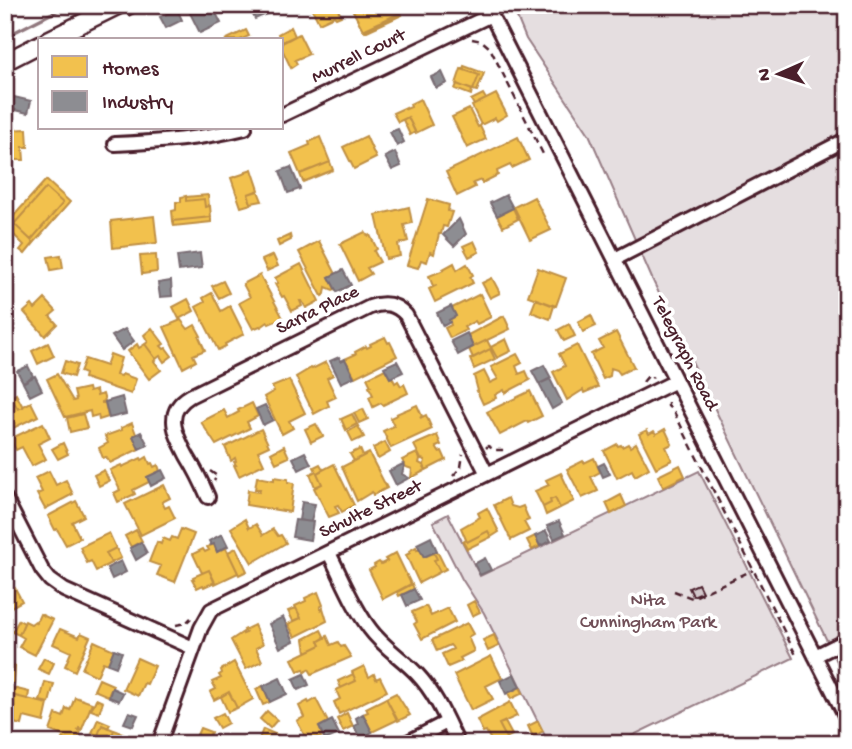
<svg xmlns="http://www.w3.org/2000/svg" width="852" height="749" viewBox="0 0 852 749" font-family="'Gochi Hand',sans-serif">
	<rect width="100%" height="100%" fill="#fff"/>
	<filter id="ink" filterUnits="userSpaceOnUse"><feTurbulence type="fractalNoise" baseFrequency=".0143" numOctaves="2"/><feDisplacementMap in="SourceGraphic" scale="14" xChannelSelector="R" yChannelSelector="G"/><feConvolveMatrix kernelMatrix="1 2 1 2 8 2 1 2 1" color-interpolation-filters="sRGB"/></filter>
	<g filter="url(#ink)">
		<path fill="#e5dee0" stroke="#987e86" stroke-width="2" d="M512 5H847V682L654 283 589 134 526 39Z
			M699 471 793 658 615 744H549L484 613 462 579 433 522 448 514 480 576Z"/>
		<path fill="#f2c14e" stroke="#c09044" stroke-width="2" d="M310 5H336L341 16 336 18 334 16 319 23Z
			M365 5H399L402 12 363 30 353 11Z
			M401 13 402 15 365 32 364 30Z
			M291 27 295 36 282 42 278 34Z
			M246 30 249 36 240 40H225Z
			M299 34 309 54 295 60 297 64 291 68 282 49V43Z
			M464 66 484 73 477 91 473 90 479 75 463 69Z
			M461 69 479 75 473 90 456 84Z
			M457 84 472 90 471 95 455 89Z
			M483 94 486 99 474 105 471 100Z
			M496 94 507 115 497 121 495 118 481 125 472 106Z
			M420 99 432 125 416 133 408 117 398 122 393 113 406 107V109L411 107 410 104Z
			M469 109 478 127 480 126 486 139 467 148 452 117Z
			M408 117 415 132 410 135 403 120Z
			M27 129 28 147H23L24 160H5V130Z
			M366 136 376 158 354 169 343 147Z
			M320 137 330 162 300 174 291 153 310 145 309 142Z
			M518 137 529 160 512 168 510 165 497 171 498 175 482 183 481 180 473 183 475 187 457 196 446 172Z
			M330 162 333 170 303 182 300 174Z
			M252 169 259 190 248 194 251 204 241 207 231 178 246 173V171Z
			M46 180 70 202 34 243 31 240 63 203 46 188 14 224 10 220Z
			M46 188 63 203 31 240 14 224Z
			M258 191 262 201 251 203 248 194Z
			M208 195 209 206 205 207 204 199 186 201V197Z
			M186 196V201L204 199 205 207 210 206 211 217 173 221 172 211 176 210V202H181V197Z
			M534 197 551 230 530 240 514 207Z
			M428 199 449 205 448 211 452 212 447 227 443 226 441 234H439L434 254 430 252 427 262 421 260 418 268 407 265Z
			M409 207 412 223 404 225 408 241 398 244 400 256 386 259 376 215Z
			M513 208 518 219 503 227 497 216Z
			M154 216 157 243 113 248 111 221Z
			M211 217V222L174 226 173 221Z
			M10 220 34 243 25 254 20 250 24 245 14 235 9 240 5 236V225Z
			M365 232 368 236 370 235 377 249 374 251 380 262 367 268 371 274 358 281 340 244Z
			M290 235 291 240 279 246 277 241Z
			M319 241 336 274 329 277 335 289 333 290 326 287 325 294 322 296 299 252Z
			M474 241 479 252 469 257 463 246Z
			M61 255 63 268 51 270 48 257Z
			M156 255 157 272 142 274 140 256Z
			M273 255 278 266 267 271 262 260Z
			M454 263 457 270 467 264 473 275 470 277 473 283 435 302 429 289 437 285 433 286 429 276 444 270 443 269Z
			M301 264 319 301 306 308 302 301H300L302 306 292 311 284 296 282 297 275 284 278 283 275 278Z
			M538 268 566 278 556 306 528 296Z
			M260 275 283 318 269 324 268 322 261 327 260 326 253 329 239 303 250 297 243 284Z
			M492 278 500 293 490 298 482 283Z
			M223 281 229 293 219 298 212 286Z
			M212 293 221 311 230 306 244 334 225 344 226 346 218 350 196 307 205 302 203 298Z
			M480 294 491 317 477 324 475 321 464 327 466 330 450 338 445 328 451 325 449 320 456 316 452 308Z
			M45 299 56 311 50 316 57 324 45 336 24 312 32 305 35 309Z
			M188 299 194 311 179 319 173 307Z
			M536 299 554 306 550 319 531 312Z
			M591 315 596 326 583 332 578 322Z
			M504 316 510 329 473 347 468 335Z
			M181 320 188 329 195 325 201 336 199 337 205 350 193 355 196 361 183 368 164 327Z
			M569 324 575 336 564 341 558 330Z
			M152 328 164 344 161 346 164 349 166 348 172 356 164 362 160 356 156 359 145 344 148 342 144 335Z
			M616 332 634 367 620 374 617 370 611 368 610 376 603 379 591 354 603 348 599 341Z
			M385 337 388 343 390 342 397 356 355 377 345 359 356 354 355 352 366 346 367 348 371 346 370 344Z
			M506 339 511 351 497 358 491 347Z
			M487 340 492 350 490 349 473 358 469 349Z
			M48 343 54 356 38 364 32 351Z
			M137 344 139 348 145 344 156 359 154 361 161 370 149 379 128 351Z
			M577 345 598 387 584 393 583 390 567 400 553 372 565 366 559 354Z
			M490 349 495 359 474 369 470 359Z
			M110 354 121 358 116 375 121 376 122 374 136 379 131 394 84 378 85 374 80 372 85 359 106 366Z
			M517 354 522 363 516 366 519 374 526 371 530 380 505 393 504 390 495 395 496 398 483 404 477 391H478L474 376 484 371 490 383 498 379 491 367Z
			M65 361 77 365 73 377 61 373Z
			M326 362 333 375 327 378 336 397 327 401 329 406 314 414 296 377 311 368 312 369Z
			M385 369 390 378 392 377 395 383 398 381 401 386 404 384 408 393 383 405 381 403 373 407 369 397 373 395 369 387 371 386 367 378Z
			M57 374 73 401 76 400 74 391 88 388 89 392 96 390 97 396 103 394 105 401 102 402V403H105L108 417 99 420 98 415 91 417 90 411 65 417 47 379Z
			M289 380 305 413 289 421 293 428 282 434 264 397 274 391 272 387Z
			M530 391 542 416 528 423 527 421 500 435 487 412Z
			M16 394 23 407 18 409 11 397Z
			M11 397 18 409 31 402 38 416 7 431 5 427V400Z
			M252 403 258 416 247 422 250 428 216 445 201 422 224 410 228 418 239 412 238 410Z
			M417 405 422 416 420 418 426 415 432 429 391 448 383 431 394 426 390 418 397 415 396 414Z
			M363 409 368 419 359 423 354 413Z
			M83 414 87 428 70 432 67 418Z
			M352 414 357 424 346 430 341 419Z
			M43 423 50 438 38 444 46 459 32 466 22 447 16 450 10 439Z
			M132 423 136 434 133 436 139 449 110 463 106 457 103 458 99 448 108 443 105 436 122 430 121 428Z
			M316 424 323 436 311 442 305 429Z
			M358 426 364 437 353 442 348 432Z
			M261 429 269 446 258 451 264 464 239 476 234 465H236L234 462 236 461 235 458 231 461 225 447Z
			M665 429 672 444 666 447 672 460 656 468 639 434 647 430 649 434 654 431 656 434Z
			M437 435 441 445 436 447 439 452 442 451 446 460 426 470 424 465 425 460 421 459 414 445Z
			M385 442 390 452 378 459 373 448Z
			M63 443 68 454 58 459 52 449Z
			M636 443 649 468 635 476 632 470 617 478 604 451 617 444 618 446 621 445 622 447 628 444 630 447Z
			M284 446 289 457 276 463 271 453Z
			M360 449 363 456 354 461 350 454Z
			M369 453 387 488 373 495 372 492 357 501 342 467Z
			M417 453 420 459 419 463 423 465 426 470 411 478 412 469 406 467 402 460Z
			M147 457 150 464 152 463 154 467 158 465 160 471 147 477 149 482 133 490 135 494 118 502 114 493 120 490 110 470 121 465 122 467 141 458 142 460Z
			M594 458 600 472 591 477 598 491 582 498 567 469 583 461 584 463Z
			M320 464 323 469 317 473 322 484 315 487 310 474 316 471 314 467Z
			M334 464 354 505 342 512 338 505 335 506 339 513 329 517 314 488 322 484 317 473Z
			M680 465 685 476 663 487 658 476Z
			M104 470 109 481 99 486 94 475Z
			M49 471 56 485 66 480 73 494 45 509 37 494 42 492 35 478Z
			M561 473 574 501 560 508 555 498 550 500 551 503 543 507 535 491 549 485 546 480Z
			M257 477 274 480V477L288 479V482L294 483 290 512 246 505 248 490 259 492 260 489H255Z
			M164 485 170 498 162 502 165 508 169 506 175 518 141 535 125 504Z
			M621 495 626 506 611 514 606 503Z
			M508 498 511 506 518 508 523 506 529 520 524 522 529 531 511 540 494 505Z
			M555 498 560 508 546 515 543 507 551 503 550 500Z
			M76 501 84 516 72 522 80 538 66 545 57 529 55 530 48 516Z
			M487 508 499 532 491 537 488 531 467 542 461 528 480 517 478 513Z
			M245 519 249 528 256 524 263 535 273 529 278 536 281 535 286 543 252 563 231 528Z
			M181 529 194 534 175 582 157 575 161 566 149 562 157 542 161 544 163 538 170 541 172 537 177 539Z
			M136 530 142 541 131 547 125 536Z
			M488 531 491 537 467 549 463 542 466 540 467 542Z
			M109 533 116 548 106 553 111 563 96 571 91 561 87 563 80 547Z
			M535 536 540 546 532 550 527 540Z
			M214 544 217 552 226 548 238 573 215 584 209 570 202 573 193 554 203 549 205 552 209 550 207 547Z
			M416 547 417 550 419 548 424 557 434 553 437 559 434 560 440 572 419 583 406 555 410 553 409 551Z
			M116 548 121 558 111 563 106 553Z
			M236 548 247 571 239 575 228 552Z
			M437 551 446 569 440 572 434 560 437 559 434 553Z
			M396 553 411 584 383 599 369 570 375 567 374 565 379 562 381 564 387 561 385 559Z
			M209 570 215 582 204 587 203 585 197 588 192 579H194L193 577Z
			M412 584 414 589 399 596 397 592Z
			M15 588 22 601 11 607 9 612 10 614 5 616V594Z
			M318 592 323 605 320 607 321 610 323 608 327 621 295 637 288 624 301 618 295 606 306 601 305 598Z
			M474 601 480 612 472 616 467 605Z
			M426 606 431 616 448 608 455 622 422 639 414 624 417 622 412 612Z
			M296 608 301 618 293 621 288 611Z
			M40 614 53 620 35 655 19 647 24 638 19 635 25 621 31 624 35 621 36 623Z
			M19 620 24 623 19 635 12 632Z
			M467 623 473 634 468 637 474 651 460 658 462 661 448 667 442 654 453 649 452 647 450 645 437 651 432 640Z
			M254 625 263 644 256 648 262 661 246 669 231 640 243 632V634L246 633 244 630Z
			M60 629 79 637 81 633 90 637 75 671 65 666 71 652 53 644Z
			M321 630 325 638 319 641 321 645 306 652 304 639Z
			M494 635 499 646 488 651 483 640Z
			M327 636 331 645 338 642 341 647 344 646 351 657 312 674 309 669 305 672 304 669 298 671 292 659 321 645 319 641Z
			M94 641 114 650 108 664 103 662 97 676 82 669Z
			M491 656 502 678 486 686 493 699 471 710 454 675Z
			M44 658 54 663 49 674 38 669Z
			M137 658 155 666 147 684 144 683 138 696 123 689Z
			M234 662 253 699 237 708 229 692 214 700 210 692 216 689 212 682 221 678 219 675 222 673 221 670Z
			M6 665 15 666 14 683 5 682Z
			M364 666 369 677 374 674 376 679 380 677 387 691 339 714 334 702 340 699 336 690 356 681 352 672Z
			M353 674 356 681 341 688 338 681Z
			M99 679 113 685 108 696 94 690Z
			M45 682 54 684 49 703 40 701Z
			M263 686 270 702 263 705 256 689Z
			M520 687 523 693 511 699 508 693Z
			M13 688 29 692 28 699 11 695Z
			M229 692 237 708 228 712 221 697Z
			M396 693 410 715 398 721 386 698Z
			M11 695 48 704 44 722 24 717 22 725 5 721Z
			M75 697 92 703 82 729 79 728 78 730 81 731 77 744 62 739 64 736 50 731 56 714 63 717 66 708 70 710Z
			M386 698 397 720 372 732 363 714 368 712 366 708Z
			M96 699 103 702 99 713 91 710Z
			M316 699 328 722 319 727 322 734 320 736 321 737 308 742 297 721 304 717 299 706 308 701 309 703Z
			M510 702 517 716 499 724 508 741 502 744H493L486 731 483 732 477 720Z
			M267 711 277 720 270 728 260 719Z
			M223 713 228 723 219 728 213 718Z
			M347 713 353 726 343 731 337 719Z
			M98 719 110 724 108 728 102 725 98 735 92 733Z
			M538 721 543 731 533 737 528 726Z
			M505 722 512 735 506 738 499 724Z
			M102 725 114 730 110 740 98 735Z
			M200 728 211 732 208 739 197 735Z
			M263 729 293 742 297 744H257Z
			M114 730 128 735 125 744H95L98 735 110 740Z"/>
		<path fill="#8d8d92" stroke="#796c73" stroke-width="2" d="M201 5H212L221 23 200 33 189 11Z
			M248 5H268L271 12 255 19Z
			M177 9 182 20 166 28 160 17Z
			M442 72 447 83 436 88 431 77Z
			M14 97 31 101 28 113 11 109Z
			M398 129 404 142 397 146 390 132Z
			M395 152 401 166 392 170 385 157Z
			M291 167 300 189 288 193 280 171Z
			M506 195 513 208 497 216 490 203Z
			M459 219 466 234 454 246 443 235Z
			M200 253 202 268 179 271 177 256Z
			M343 270 351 285 337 292 329 277Z
			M171 281 172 296 160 297 158 283Z
			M451 306 456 316 449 320 450 322 443 326 437 313Z
			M125 329 134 341 122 350 112 336Z
			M467 333 473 347 458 355 451 341Z
			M339 357 341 361 345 359 354 377 341 383 330 361Z
			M397 361 403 372 390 378 384 367Z
			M544 365 551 378 539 384 532 371Z
			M28 366 33 376 23 382 17 371Z
			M35 376 42 390 30 396 23 383Z
			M550 379 562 403 552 409 539 384Z
			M122 397 126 414 109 418 105 402Z
			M265 405 273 420 263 425 256 409Z
			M141 432 148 445 139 449 133 436Z
			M305 452 311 464 299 470 293 458Z
			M604 463 610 474 603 477 598 466Z
			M403 464 404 467 402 474 409 478 396 485 389 471Z
			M162 470 166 478 151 486 147 477Z
			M302 502 315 504 311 522 299 520Z
			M295 520 313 522 310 540 292 537Z
			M559 521 565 534 554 539 547 526Z
			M546 531 551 541 540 546 535 536Z
			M222 534 228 546 217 552 214 544 211 545 209 541Z
			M431 537 437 551 424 557 417 544Z
			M141 542 147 553 136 560 130 548Z
			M485 558 491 570 480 575 474 564Z
			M121 561 126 572 112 579 107 568Z
			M414 589 420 600 407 606 402 595Z
			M283 617 294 641 280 648 269 624Z
			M114 649 122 652 116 667 108 664Z
			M304 674 309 685 298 690 293 679Z
			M514 674 520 687 506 694 500 681Z
			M280 678 287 694 270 702 263 686Z
			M112 688 123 693 119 701 109 697Z
			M129 712 138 715 133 726 124 723Z
			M363 714 372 732 360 739 354 726 358 724 356 718Z
			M332 720 339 734 325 740 319 727Z
			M197 735 214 741 213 744H194Z"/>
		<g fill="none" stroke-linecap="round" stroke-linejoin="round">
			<path stroke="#91787e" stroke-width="3.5" d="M5 37 68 5"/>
		</g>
		<path fill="#d2c7cb" stroke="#4a1f2b" stroke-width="2" d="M698 584 702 592 693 596 689 588Z"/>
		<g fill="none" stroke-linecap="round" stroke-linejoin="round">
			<g stroke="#4a1f2b" stroke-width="18">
				<path id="minor" d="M486 5 847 719
					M282 115 491 15
					M115 144C159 142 202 139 245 128
					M615 259 847 139
					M208 497C202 483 195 469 187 456 176 435 163 412 190 396L370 307C384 302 395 303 406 315L487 474
					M5 498 42 570 50 580 64 590 193 648
					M329 553C342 578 353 607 370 629 383 647 402 658 417 674 436 694 446 719 458 744
					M815 656 847 640
					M159 744 201 628 211 610 676 381
					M404 744 447 722"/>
			</g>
			<g stroke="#4a1f2b" stroke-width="21">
				<path id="major" d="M48 40 119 5
					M5 62 40 44"/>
			</g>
			<path stroke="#4a1f2b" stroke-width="2.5" stroke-dasharray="7 5" stroke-linecap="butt" d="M463 10 464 5
				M128 16 149 5
				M472 39 482 41 490 48 545 158
				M643 382 649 375 653 378
				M668 402V406L674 412 796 655
				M486 448 488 446 495 450H506
				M210 471 217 476 214 481
				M453 476 461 467 463 454
				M674 591 692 598 753 570
				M176 625 186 623 191 618
				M842 731 847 741"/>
			<use href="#minor" stroke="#fff" stroke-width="12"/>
			<use href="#major" stroke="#fff" stroke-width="16"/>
			<g stroke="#4a1f2b" stroke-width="6">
				<path id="rail" d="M5 11 17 5"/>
			</g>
			<use href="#rail" stroke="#fff" stroke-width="3.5" stroke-dasharray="10" stroke-linecap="butt"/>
		</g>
	</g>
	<g text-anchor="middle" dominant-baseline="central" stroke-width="7" stroke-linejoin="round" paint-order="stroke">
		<g font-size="19" fill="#4a1f2b" stroke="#fff">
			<text transform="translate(359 57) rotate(-26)">Murrell Court</text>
			<text transform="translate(318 311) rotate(-26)">Sarra Place</text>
			<text transform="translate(684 354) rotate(63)">Telegraph Road</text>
			<text transform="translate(371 510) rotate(-26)">Schulte Street</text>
		</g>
		<g font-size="19" fill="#714f58" stroke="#fff">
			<text x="648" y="601">Nita<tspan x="648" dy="22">Cunningham Park</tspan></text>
		</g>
	</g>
	<rect width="852" height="749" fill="none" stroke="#fff" stroke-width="28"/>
	<rect x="14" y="14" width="824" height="721" fill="none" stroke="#4a1f2b" stroke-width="2.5" filter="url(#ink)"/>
	<rect x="38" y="38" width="245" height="91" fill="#ffffff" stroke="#b7a5aa" stroke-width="2"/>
	<rect x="52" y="56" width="35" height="21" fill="#f2c14e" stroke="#b7a5aa" stroke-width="2"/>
	<text x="102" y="74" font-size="21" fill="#4a1f2b">Homes</text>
	<rect x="52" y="91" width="35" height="21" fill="#8d8d92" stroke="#b7a5aa" stroke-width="2"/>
	<text x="102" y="108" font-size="21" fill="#4a1f2b">Industry</text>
	<g transform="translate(779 74) rotate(267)" stroke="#ffffff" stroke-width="5" paint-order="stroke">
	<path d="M0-5L12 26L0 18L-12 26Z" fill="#4a1f2b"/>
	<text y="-10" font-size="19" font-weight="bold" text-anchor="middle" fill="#4a1f2b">N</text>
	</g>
</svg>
